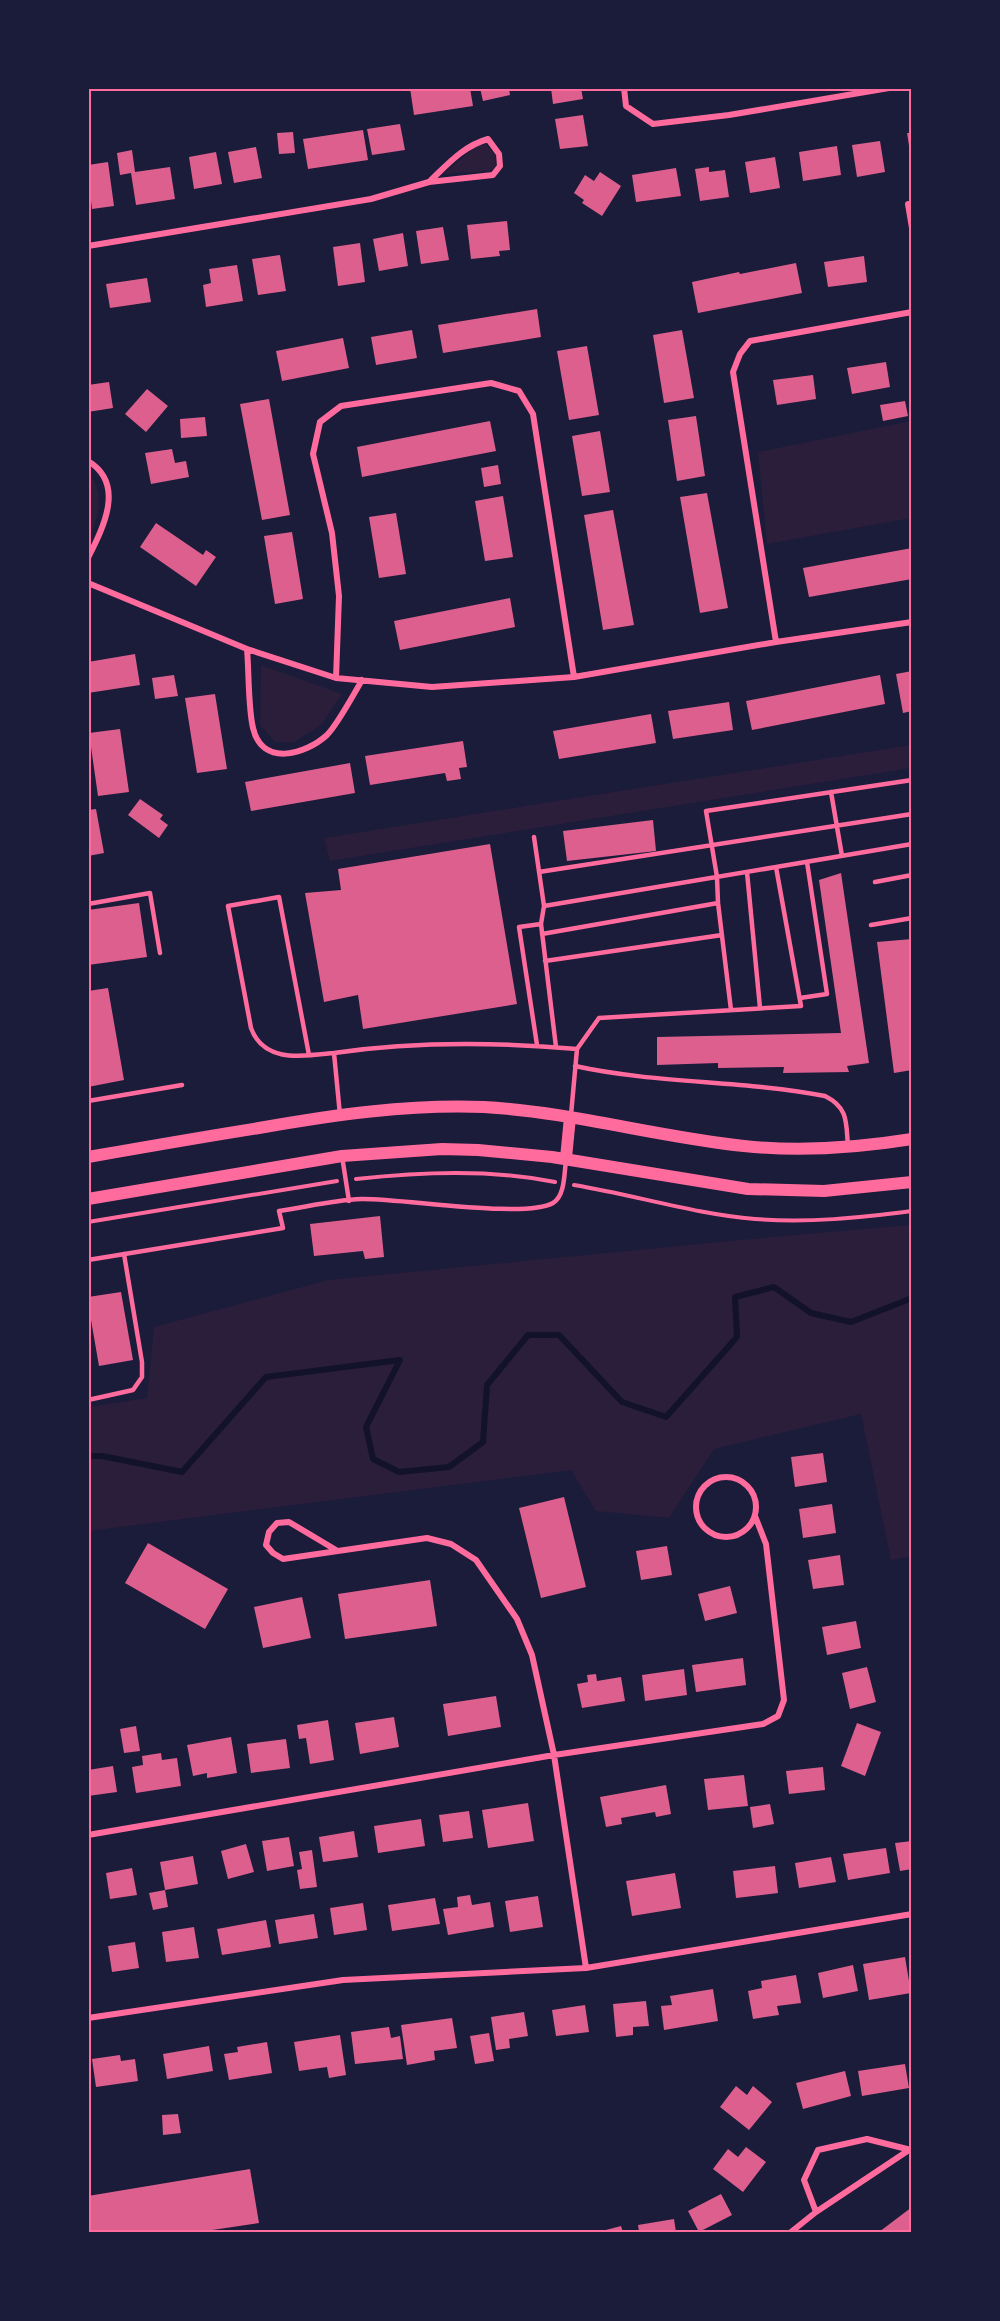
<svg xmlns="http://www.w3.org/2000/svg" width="1000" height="2321" viewBox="0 0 1000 2321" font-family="'Golos Text',sans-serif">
	<rect width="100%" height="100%" fill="#1b1b3a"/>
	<path fill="#2a1e3b" d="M486 144 495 155 496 166 490 171 443 174 475 147Z
		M911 421V518L767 544 758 452Z
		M89 475C105 490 99 520 89 537Z
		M261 665 342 694 321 725 294 742H275L260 725Z
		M911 745V768L330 861 324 838Z
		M911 1225V1556L891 1560 861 1414 714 1449 669 1518 596 1511 571 1470 89 1531V1407L147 1398 154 1327 328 1280 771 1237Z"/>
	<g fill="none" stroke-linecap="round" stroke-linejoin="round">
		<path stroke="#12122b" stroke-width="6" d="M88 1456H102L182 1472 266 1377 400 1360 366 1427 373 1459 399 1472 449 1467 483 1442 487 1385 528 1335H559L622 1402 666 1417 737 1337 735 1297 774 1287 811 1313 851 1322 912 1298"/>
	</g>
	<path fill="#dd5f8e" d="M410 88H470L473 106 414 115Z
		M480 88H509L510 95 483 101Z
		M551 88H581L583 99 553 104Z
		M583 115 588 146 560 149 555 119Z
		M400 124 405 150 372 155 367 129Z
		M363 130 368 160 308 169 303 139Z
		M293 132 295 153 279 154 277 133Z
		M907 133H912V152H910Z
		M880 141 885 172 857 177 852 145Z
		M837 146 841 175 803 181 799 152Z
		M256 147 262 178 234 183 228 152Z
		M132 150 135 172 170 167 175 199 136 205 131 173 120 175 117 153Z
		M216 152 222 184 194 189 189 157Z
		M775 157 780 188 750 193 745 162Z
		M108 162 114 206 92 209 91 201 88 202V165Z
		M709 167V172L725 170 729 197 700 201 695 169Z
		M676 168 681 196 636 202 632 175Z
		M600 172 621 186 602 216 582 203 584 200 574 193 585 175 594 181Z
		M507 221 510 250 499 251 500 256 471 259 467 225Z
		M443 227 449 260 421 264 416 231Z
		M403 233 408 266 379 271 373 239Z
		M360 243 365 282 338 286 333 247Z
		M280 255 286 291 258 295 252 259Z
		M864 256 867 282 828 287 824 262Z
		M796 263 802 293 698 313 692 282 739 272 740 274Z
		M237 265 243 301 206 307 203 285 211 283 209 269Z
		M147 278 151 302 110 308 106 284Z
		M537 309 541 337 443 353 438 325Z
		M412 330 417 358 376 365 371 337Z
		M682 330 694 398 664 403 653 335Z
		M343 338 349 368 282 381 276 351Z
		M587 346 599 415 569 420 557 351Z
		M886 362 890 387 852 394 847 368Z
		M813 375 816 399 777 405 773 380Z
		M109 382 113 408 88 412V385Z
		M147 389 168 406 146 432 125 414Z
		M269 399 290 515 262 520 240 404Z
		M905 401 908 416 883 421 880 405Z
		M696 416 705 476 677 481 668 420Z
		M205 417 207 436 181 438 180 419Z
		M490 421 496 451 362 477 357 447Z
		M600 431 610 492 582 496 572 436Z
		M172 449 175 463 186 461 189 477 151 484 145 453Z
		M498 465 501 484 484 487 481 468Z
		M707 493 728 608 700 613 680 497Z
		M503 496 513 557 485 561 475 501Z
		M613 510 634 625 603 630 584 515Z
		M396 513 406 574 379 578 369 517Z
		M156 523 203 555 206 550 216 557 196 586 140 547Z
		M292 532 303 599 275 604 264 536Z
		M912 548V579L809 597 803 568Z
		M510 598 515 627 400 650 394 621Z
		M135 654 140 685 88 693V662Z
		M912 671V711L903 713 896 674Z
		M174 675 178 696 155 699 152 678Z
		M880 675 885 704 752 730 746 701Z
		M215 694 227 769 197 773 185 698Z
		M729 702 733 730 673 739 668 711Z
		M651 714 656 743 559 759 553 731Z
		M120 729 129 792 98 796 89 733Z
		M463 741 467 767 459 768 461 779 447 781 445 773 370 785 365 756Z
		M350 763 355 793 251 811 245 782Z
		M140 799 163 815 160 819 168 825 159 838 128 815Z
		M96 809 104 853 88 856V810Z
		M653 820 656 851 567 861 563 831Z
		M490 844 517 1004 363 1029 358 995 324 1002 305 893 341 890 338 869Z
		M841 873 869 1063 847 1066 849 1072 783 1073 784 1067 718 1068V1063L657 1065V1037L841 1033 819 880Z
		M139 903 147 957 88 965V910Z
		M912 939V1070L894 1073 877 942Z
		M108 988 124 1080 88 1087V991Z
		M380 1216 384 1257 365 1259 363 1251 314 1256 310 1224Z
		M121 1292 133 1360 99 1366 91 1320 88 1321V1297Z
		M823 1453 827 1482 795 1487 791 1457Z
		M564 1497 586 1587 541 1598 519 1508Z
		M832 1504 836 1533 803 1538 799 1509Z
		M148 1543 228 1589 205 1629 125 1583Z
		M667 1546 672 1575 641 1580 636 1551Z
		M840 1555 844 1585 813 1589 808 1560Z
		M430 1580 437 1626 345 1639 338 1594Z
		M730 1586 737 1613 705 1621 698 1594Z
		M302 1597 311 1638 263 1648 254 1607Z
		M856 1621 861 1648 827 1655 822 1627Z
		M743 1658 746 1685 696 1692 692 1665Z
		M867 1667 876 1702 850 1709 842 1673Z
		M684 1669 687 1695 645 1701 642 1675Z
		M596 1674 597 1681 621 1677 625 1701 582 1708 577 1684 588 1682 587 1675Z
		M496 1696 501 1727 448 1736 443 1704Z
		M394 1717 399 1747 360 1754 355 1723Z
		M328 1720 334 1760 310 1764 306 1738 299 1739 297 1725Z
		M857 1723 881 1732 865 1776 841 1766Z
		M136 1726 140 1751 124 1753 120 1729Z
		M231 1737 237 1773 207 1778V1773L193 1776 187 1745Z
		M286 1739 290 1768 251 1773 247 1744Z
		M161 1753 162 1760 177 1758 181 1786 136 1793 132 1767 143 1765 142 1756Z
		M113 1766 117 1792 88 1796V1770Z
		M823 1767 825 1790 789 1794 786 1771Z
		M744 1775 748 1806 708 1810 704 1779Z
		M666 1785 671 1814 656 1817 655 1812 621 1818 622 1824 606 1827 600 1797Z
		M528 1803 534 1841 488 1848 482 1810Z
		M770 1804 774 1824 753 1828 750 1807Z
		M469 1811 473 1838 443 1842 439 1815Z
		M421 1819 425 1846 378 1853 374 1826Z
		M354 1831 358 1857 323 1862 319 1837Z
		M289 1837 294 1866 267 1871 262 1841Z
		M912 1841V1869L900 1871 895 1843Z
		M246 1844 254 1872 228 1879 221 1851Z
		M886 1848 890 1873 848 1880 843 1854Z
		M312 1850 317 1887 300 1889 297 1870 302 1869 299 1852Z
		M193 1856 198 1884 165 1890 160 1862Z
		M831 1857 836 1882 799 1888 795 1863Z
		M775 1866 778 1893 736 1898 733 1871Z
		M132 1868 137 1895 110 1899 106 1873Z
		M675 1873 681 1908 632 1916 626 1881Z
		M165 1890 168 1907 153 1910 149 1893Z
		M470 1895 472 1905 490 1902 494 1927 448 1935 443 1909 458 1907 457 1897Z
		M538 1896 543 1927 510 1932 505 1901Z
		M435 1898 440 1924 392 1931 388 1905Z
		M363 1903 367 1930 334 1935 330 1908Z
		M314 1914 318 1938 279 1944 275 1920Z
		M266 1920 271 1947 222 1955 217 1929Z
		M194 1927 199 1958 166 1962 162 1932Z
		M135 1942 139 1968 112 1972 108 1946Z
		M905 1957 911 1993 869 2000 863 1964Z
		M853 1965 858 1991 823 1998 818 1973Z
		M796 1975 801 2003 777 2006 779 2015 753 2019 748 1991 762 1988 761 1981Z
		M713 1989 718 2021 664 2030 661 2006 672 2005 670 1996Z
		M646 2001 649 2026 633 2027V2035L616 2037 613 2004Z
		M585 2005 589 2032 556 2036 552 2010Z
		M524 2012 528 2036 509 2039 510 2048 496 2050 491 2017Z
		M452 2018 457 2048 434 2051 435 2060 407 2065 401 2025Z
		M389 2027 391 2038 400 2036 403 2059 355 2064 351 2032Z
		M489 2033 494 2061 475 2064 470 2036Z
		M340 2035 346 2075 329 2078 327 2067 299 2071 294 2042Z
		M267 2042 272 2073 229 2080 224 2054 238 2052 237 2047Z
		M209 2046 213 2071 167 2079 163 2054Z
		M120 2055 121 2061 135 2059 138 2081 96 2087 92 2059Z
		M905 2064 909 2088 862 2096 858 2071Z
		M845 2071 851 2096 803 2109 796 2083Z
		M736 2086 747 2095 753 2086 772 2102 749 2130 720 2107Z
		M178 2114 181 2133 163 2135 162 2115Z
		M746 2147 766 2162 743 2192 713 2169 728 2149 738 2157Z
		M250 2169 259 2223 199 2232H88V2196Z
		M721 2194 732 2215 699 2232 688 2211Z
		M912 2207V2232H879Z
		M674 2219 676 2232H639L638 2225Z
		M621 2226 623 2232H598Z"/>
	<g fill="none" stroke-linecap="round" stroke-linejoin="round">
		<path stroke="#ff6b9d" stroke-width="4" d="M356 1179C421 1172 490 1169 555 1182
			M574 1185C635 1195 694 1214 755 1219 808 1223 859 1218 912 1211
			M88 1222 337 1181"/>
		<path stroke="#ff6b9d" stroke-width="4.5" d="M831 792 842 856
			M534 837 544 906 541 924
			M776 867 912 844
			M539 872 912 814
			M747 872 760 1008
			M875 882 912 875
			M88 904 150 893 160 953
			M544 906 776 867 801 1006 599 1018 577 1049
			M871 925 912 918
			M542 934 718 903
			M545 961 722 935
			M800 998 827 994 807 862
			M731 1010 718 903 717 877 706 811 912 780
			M537 1045 519 927 541 924 556 1047
			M309 1055 279 897 228 906 251 1028C264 1064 304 1056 334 1053
			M575 1066C657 1084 742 1080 825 1096 849 1108 846 1123 848 1147
			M88 1101 182 1085
			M340 1115 334 1053C416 1041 495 1042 577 1049L571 1115
			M342 1156 349 1201
			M88 1260 283 1228 279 1211C306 1207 334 1200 361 1199 401 1198 525 1219 553 1203 565 1196 564 1174 566 1161
			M88 1400 133 1390 142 1377V1362L124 1254"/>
		<path stroke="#ff6b9d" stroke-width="6" d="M624 88 626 106 653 124 729 115 889 88
			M908 204 912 228
			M88 246 371 199 429 182 493 175 500 166 499 154 488 139C463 146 447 165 429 182
			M88 461C126 484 103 528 88 558
			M88 583 247 649 336 678 432 687 574 677 776 642 912 622
			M776 642 733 372 740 354 750 341 912 312
			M247 649C249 671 248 707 253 728 262 767 305 755 327 735 337 725 354 694 362 680
			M336 678 339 596 332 533 313 454 320 422 341 406 491 383 519 391 533 414 574 677
			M696 1507a30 30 0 1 1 60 0a30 30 0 1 1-60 0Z
			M336 1550 289 1522 277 1523 269 1532 266 1545 273 1553 283 1559 427 1538 451 1544 476 1560 517 1619 532 1655 554 1755 586 1968
			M88 1835 554 1755 763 1724 778 1716 784 1700 766 1544 755 1516
			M88 2018 343 1980 586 1968 912 1914
			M816 2212 804 2180 818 2150 867 2139 907 2149
			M791 2232 816 2212 912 2148"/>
		<path stroke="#ff6b9d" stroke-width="12" d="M88 1157C145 1147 202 1137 259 1128 333 1115 408 1104 484 1107 572 1112 657 1137 744 1146 800 1152 856 1148 912 1139
			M566 1158 570 1117
			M88 1199 342 1156 442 1149 478 1150 552 1157 748 1189 824 1191 912 1182"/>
	</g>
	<rect width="1000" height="2321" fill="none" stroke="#1b1b3a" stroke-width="180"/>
	<rect x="90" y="90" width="820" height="2141" fill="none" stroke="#ff6b9d" stroke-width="2"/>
</svg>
